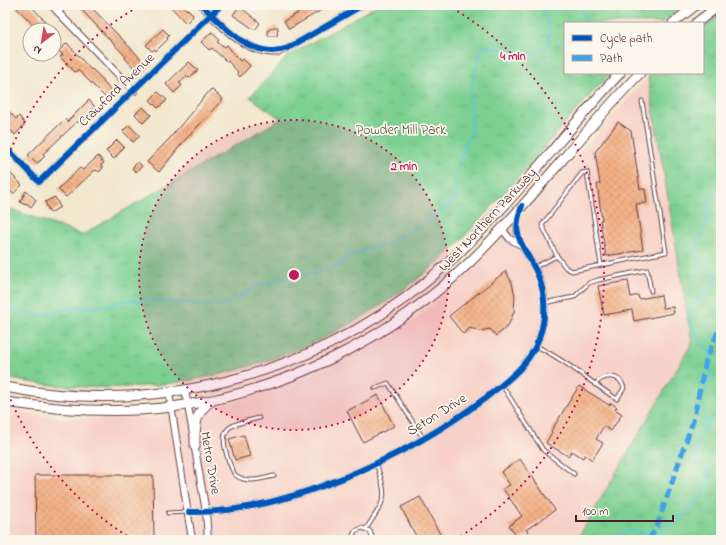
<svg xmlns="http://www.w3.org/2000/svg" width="726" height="545" viewBox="0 0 726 545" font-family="'Indie Flower',sans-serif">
	<defs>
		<pattern id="park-tufts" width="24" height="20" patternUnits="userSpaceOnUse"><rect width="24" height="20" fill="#7dd092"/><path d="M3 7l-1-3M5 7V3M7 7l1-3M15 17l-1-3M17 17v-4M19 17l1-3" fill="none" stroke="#6eb27e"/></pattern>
		<pattern id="building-cross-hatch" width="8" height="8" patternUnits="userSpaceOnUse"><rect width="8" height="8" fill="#f3b084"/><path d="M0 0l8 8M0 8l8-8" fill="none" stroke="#d29772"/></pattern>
	</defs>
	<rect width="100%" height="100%" fill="#fbf7ec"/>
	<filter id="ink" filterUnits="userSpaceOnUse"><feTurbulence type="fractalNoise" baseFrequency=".025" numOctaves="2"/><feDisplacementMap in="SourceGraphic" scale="8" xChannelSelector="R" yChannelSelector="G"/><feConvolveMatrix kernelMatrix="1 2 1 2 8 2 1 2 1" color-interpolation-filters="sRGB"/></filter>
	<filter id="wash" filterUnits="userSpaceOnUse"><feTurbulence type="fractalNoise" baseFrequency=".012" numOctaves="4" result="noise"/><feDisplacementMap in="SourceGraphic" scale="16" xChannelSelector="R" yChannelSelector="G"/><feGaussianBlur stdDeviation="0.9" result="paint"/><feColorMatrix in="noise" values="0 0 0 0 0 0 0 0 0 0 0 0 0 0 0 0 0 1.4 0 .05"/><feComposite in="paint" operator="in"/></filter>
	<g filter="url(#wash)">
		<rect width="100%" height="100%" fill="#f3e7ce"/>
		<path fill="#f7d1c7" d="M648 77 692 343 578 539 573 540H5V409L65 419 154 418 238 401 332 367 415 320 479 263Z"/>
		<path fill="url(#park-tufts)" stroke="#64785e" d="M378 5H684L662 23H565V73H611C566 119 527 170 483 216 471 229 460 242 448 253 327 364 166 409 5 378V207L82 235 281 119 250 97 288 56Z
			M721 14V540H573L578 538 692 343 648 77 652 73H703V28Z"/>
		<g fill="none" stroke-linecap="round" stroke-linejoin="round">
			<path stroke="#5ac6d3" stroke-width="2" d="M583 5 582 8 586 23
				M596 5 616 10 636 5
				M721 189 714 192 709 200 707 222 694 254C698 270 726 269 713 286 701 300 693 299 687 319L701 342 710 353 721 355
				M5 309 42 316 64 309 98 307 126 301 148 300 220 306 230 303 255 287 282 279 325 271 335 267 352 255 400 238 425 223 454 201 456 196V174L460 159 472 129 469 96 479 55 483 49 488 47 530 55C560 48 548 25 541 5
				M706 426 700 405 709 381 711 371 710 353
				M620 540 621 534C630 528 636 533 647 533 661 533 689 513 698 501 704 494 713 477 706 468 703 464 697 462 696 457 693 443 709 418 721 411"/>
		</g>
		<g id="blocks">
			<path fill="url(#building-cross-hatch)" d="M14 5H30L45 21V23L38 30Z
				M83 5H89L147 65 140 71 138 68 136 70 125 58 126 57 80 8Z
				M169 5H182L187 10 188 9 193 15V16L186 23Z
				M312 5H330L289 29 284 21Z
				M239 6 260 23 255 30 233 15Z
				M274 27H278L277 36H268V30Z
				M163 29 169 35 167 38 168 39 156 51 155 49 152 51 146 45Z
				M212 32 219 40 217 42 225 47 227 45 240 61 243 59 250 66 240 77 237 73 238 72 228 61 227 62 212 48 209 50 201 42Z
				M67 43 91 70 92 69 104 81 103 82 115 95 109 101 78 70 75 72 60 57 63 55 59 51Z
				M189 62 198 70 189 78 187 76 179 83 182 85 174 93 166 84Z
				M211 89 223 99 185 140 159 172 147 162 170 138Z
				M158 92 167 100 158 108 150 100Z
				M89 100 95 107 92 109 94 111 82 122H77L43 154 45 156 41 160 37 163 35 162 28 155 65 119 67 122Z
				M5 107 16 119 19 116 25 124 15 135 5 124Z
				M143 107 151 115 143 123 135 114Z
				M618 122 631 131 640 189H645L647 203 636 204 643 250 606 256 600 220H602L597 184H600L595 152Z
				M129 125 140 136 133 142 123 131Z
				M117 140 124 147 114 159 106 151Z
				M98 156 104 163 101 165 103 168 99 172 97 170 94 171 66 197 58 189 80 168 83 170Z
				M138 162 142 166 136 172 132 168Z
				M5 168 22 185 13 194 5 185Z
				M26 191 36 200 31 207 26 203 25 205 20 202Z
				M55 197 60 207 50 213 45 202Z
				M506 271 512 283 515 296 514 312 508 326 496 336 490 329 480 331 470 328 463 334 449 316Z
				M628 281 631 297 638 295 639 299 661 295 663 308 673 307 674 313 634 321 632 310 604 315 598 286Z
				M579 386 609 405 611 403 617 407 615 409 622 414 611 431 604 426 602 429 596 439 603 443 592 460 585 455 583 458 572 451 568 456 546 443 552 432 551 431Z
				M378 395 394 426 363 442 347 411Z
				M244 435 250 456 235 460 229 439Z
				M520 459 555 510 526 530 529 533 519 540 509 526 522 516 503 489 510 485 501 472Z
				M35 475H153L154 540H36Z
				M420 497 432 519 443 540H418L401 507Z"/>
		</g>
	</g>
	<g filter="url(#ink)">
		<use href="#blocks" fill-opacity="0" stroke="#633d43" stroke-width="1"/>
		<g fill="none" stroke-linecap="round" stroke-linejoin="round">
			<g stroke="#633d43" stroke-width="5">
				<path id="service" d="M557 256 542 225 582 173 587 172 601 265
					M535 267 557 256 566 268 572 271 666 252 642 101
					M544 303 574 297 589 283 598 280 647 270 651 291
					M536 346C566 360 590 382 617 399L624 388C620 373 602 374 595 385
					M502 385 543 450 574 474
					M375 388 388 383 423 438
					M259 418C251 420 240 422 232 426 216 433 229 464 235 475 248 484 260 479 274 476
					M168 513 187 512
					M366 529C387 496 388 500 376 463
					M351 540 355 531 362 528 370 531 373 540"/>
			</g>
			<g stroke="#633d43" stroke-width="8">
				<path id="minor" d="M51 5 134 91
					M344 5 349 13
					M58 12 65 5
					M278 52 288 48 363 5
					M5 146 39 182 221 5
					M502 229 510 239 521 245
					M185 390 193 434
					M169 392 192 540
					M194 443 206 512 208 540
					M189 512C285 514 408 456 484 399 509 380 535 361 542 328 546 311 545 293 539 277 530 253 509 240 520 211"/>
			</g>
			<g stroke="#633d43" stroke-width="9">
				<path id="tertiary" d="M202 5C222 26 246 54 278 52"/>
			</g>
			<g stroke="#633d43" stroke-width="11">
				<path id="primary" d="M673 23 696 5
					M696 23 720 5
					M5 387C164 418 330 371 449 262 512 204 562 135 620 73
					M5 402C60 410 116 414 172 407 284 392 391 339 472 260 532 201 581 133 640 73
					M195 446C195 427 194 411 213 400"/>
			</g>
			<use href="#service" stroke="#fff" stroke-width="3"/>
			<use href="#minor" stroke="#fff" stroke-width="6"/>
			<use href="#tertiary" stroke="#fff" stroke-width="7"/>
			<use href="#primary" stroke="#fff" stroke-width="9"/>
			<path stroke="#40a2eb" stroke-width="5" stroke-dasharray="10 5" stroke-linecap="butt" d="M649 540 657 526 693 421 706 360 721 324"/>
			<g stroke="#fbf7ec" stroke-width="8">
				<path id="cycleway" d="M202 5C225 28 253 61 288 48L363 5
					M5 146 39 182 221 5
					M189 512C285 514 408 456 484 399 509 380 535 361 542 328 547 308 544 285 534 267 521 242 511 235 522 206"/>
			</g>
			<use href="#cycleway" stroke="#0057b8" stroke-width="6"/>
		</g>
	</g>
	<circle cx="294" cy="275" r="155" fill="#c2185b" fill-opacity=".12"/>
	<g fill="none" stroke="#c2185b" stroke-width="2" stroke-dasharray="2 4">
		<circle cx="294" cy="275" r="155"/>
		<path d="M132 539A310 310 0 0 1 6 389M6 161A310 310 0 0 1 141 5M447 5A310 310 0 0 1 456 539"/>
	</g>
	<g text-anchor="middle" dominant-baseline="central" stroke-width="3.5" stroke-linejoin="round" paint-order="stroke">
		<g font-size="14" fill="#4a1f2b" stroke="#fbf7ec">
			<text transform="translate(117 90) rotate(-44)">Crawford Avenue</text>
			<text transform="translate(488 220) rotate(-47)">West Northern Parkway</text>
			<text transform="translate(437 415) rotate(-32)">Seton Drive</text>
			<text transform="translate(210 463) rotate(80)">Metro Drive</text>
		</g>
		<g font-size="14" fill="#59544a" stroke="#fbf7ec">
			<text x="401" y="130">Powder Mill Park</text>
		</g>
	</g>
	<circle cx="294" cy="275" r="6" fill="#c2185b" stroke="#fbf7ec" stroke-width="2"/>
	<g font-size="12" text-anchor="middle" font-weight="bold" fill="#c2185b" stroke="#fbf7ec" stroke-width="3.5" stroke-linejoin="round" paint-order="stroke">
		<text x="513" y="60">4 min</text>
		<text x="404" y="170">2 min</text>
	</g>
	<rect width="726" height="545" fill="none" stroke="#fbf7ec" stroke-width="20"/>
	<rect x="564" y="22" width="140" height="52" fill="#fbf7ec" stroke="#b4a19f"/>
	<rect x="572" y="35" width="20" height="6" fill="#0057b8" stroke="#b4a19f"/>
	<text x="600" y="42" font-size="12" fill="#4a1f2b">Cycle path</text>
	<rect x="572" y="55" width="20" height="6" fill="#40a2eb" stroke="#b4a19f"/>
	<text x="600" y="62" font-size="12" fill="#4a1f2b">Path</text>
	<g transform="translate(42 42) rotate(211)"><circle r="19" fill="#fbf7ec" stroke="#b4a19f"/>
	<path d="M0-3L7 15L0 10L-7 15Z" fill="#d1495b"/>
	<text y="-6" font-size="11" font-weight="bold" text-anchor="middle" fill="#4a1f2b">N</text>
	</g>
	<path d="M576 515v6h97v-6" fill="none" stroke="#4a1f2b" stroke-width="2"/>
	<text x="582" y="515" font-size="12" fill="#4a1f2b" stroke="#fbf7ec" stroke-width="3" paint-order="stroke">100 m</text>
</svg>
